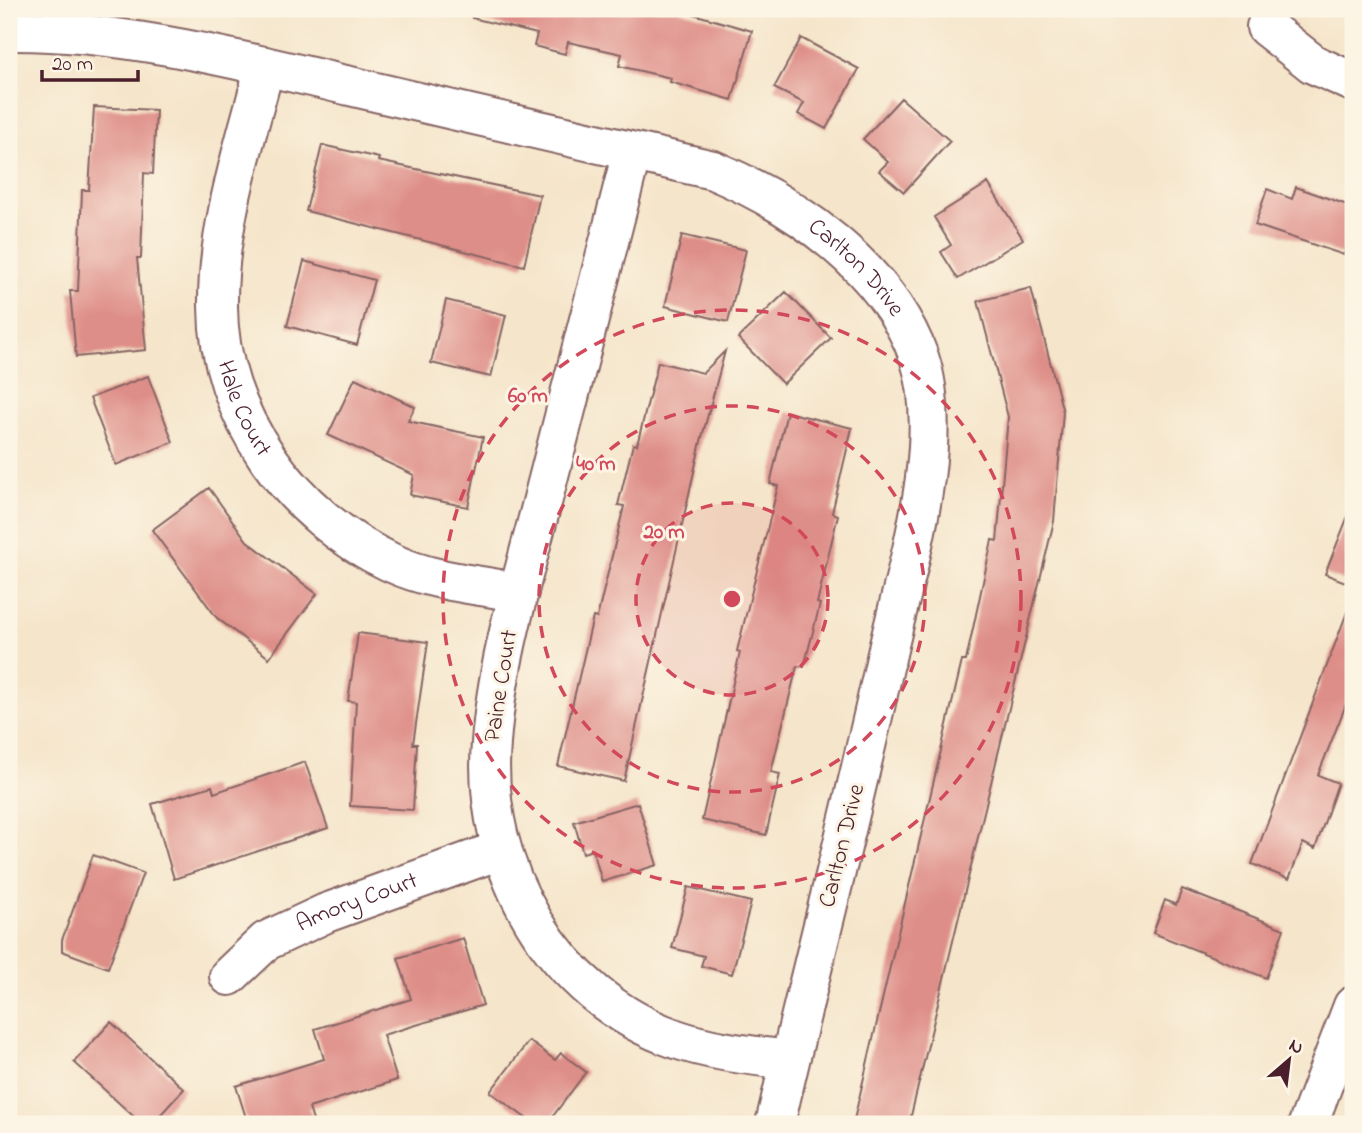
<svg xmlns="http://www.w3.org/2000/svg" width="1362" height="1133" viewBox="0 0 1362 1133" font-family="'Indie Flower',sans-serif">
	<rect width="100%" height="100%" fill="#fcf5e5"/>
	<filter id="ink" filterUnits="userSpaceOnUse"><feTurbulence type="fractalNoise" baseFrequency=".0143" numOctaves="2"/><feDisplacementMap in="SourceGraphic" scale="14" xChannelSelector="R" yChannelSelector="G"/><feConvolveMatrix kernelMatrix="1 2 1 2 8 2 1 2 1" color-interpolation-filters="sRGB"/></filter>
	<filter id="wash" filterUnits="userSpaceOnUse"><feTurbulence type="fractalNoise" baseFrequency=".00686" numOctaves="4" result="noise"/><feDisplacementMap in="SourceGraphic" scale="28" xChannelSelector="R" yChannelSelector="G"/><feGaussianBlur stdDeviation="1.57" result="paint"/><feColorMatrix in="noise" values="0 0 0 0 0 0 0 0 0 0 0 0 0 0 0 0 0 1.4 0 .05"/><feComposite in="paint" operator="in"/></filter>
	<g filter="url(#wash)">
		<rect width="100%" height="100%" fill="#f5e5ca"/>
		<g id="blocks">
			<path fill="#de8e88" d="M473 9H676L752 31 732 100 670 82 671 78 619 66 622 54 568 42 565 54 534 46 537 34 472 18Z
				M801 38 859 69 826 129 798 114 804 103 774 88Z
				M901 98 950 141 904 192 879 171 888 162 863 139Z
				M94 107 156 110 153 174 144 173 141 258H137L146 350 76 357 70 291H78L82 190H89Z
				M322 145 379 158 378 161 540 195 524 266 306 211Z
				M988 183 1023 239 958 279 941 252 951 245 934 217Z
				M1296 187 1353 207V224L1344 255 1255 225 1267 189 1292 199Z
				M682 235 746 250 728 322 665 306Z
				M304 261 374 280 357 345 287 326Z
				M1031 288 1063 412 1054 521 909 1124H853L962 661H966L992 540 997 541 1008 417 978 301Z
				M786 292 831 338 783 384 738 338Z
				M446 300 506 315 491 377 431 363Z
				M725 351 701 441 624 781 558 766 593 617 597 618 624 506 618 505 633 444 637 445 658 362 703 373Z
				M148 376 173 442 116 465 90 398Z
				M355 378 415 407 408 421 483 437 468 507 410 495 414 475 328 435Z
				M787 412 852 428 832 513 838 515 817 603 820 604 804 667 797 666 771 772 780 774 766 835 702 820 740 652 737 651 778 486 770 484Z
				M209 488 247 541 317 594 269 658 217 618 152 530Z
				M1352 506H1353V585L1325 574Z
				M1352 599 1353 705 1347 702 1318 775 1338 783 1315 849 1303 843 1289 879 1252 864Z
				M358 633 428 642 413 744H417L413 810 350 806 356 702 348 701Z
				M305 762 328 828 174 879 152 804 212 786 214 793Z
				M638 803 657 865 602 882 593 850 583 853 574 822Z
				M93 855 143 873 108 968 62 951V940Z
				M688 887 751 902 732 974 701 966 704 956 672 948Z
				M1182 889 1284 929 1266 978 1153 933 1165 900 1176 905Z
				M463 938 483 1005 383 1035 397 1080 309 1108 314 1124H248L236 1086 324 1059 315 1029 411 999 398 958Z
				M111 1022 184 1089 152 1124H142L74 1062Z
				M529 1041 555 1060 561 1053 586 1072 547 1124H534L490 1092Z"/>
		</g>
	</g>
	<g filter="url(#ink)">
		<use href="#blocks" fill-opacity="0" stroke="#866463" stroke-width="2"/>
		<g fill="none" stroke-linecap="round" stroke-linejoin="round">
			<g stroke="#866463" stroke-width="42">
				<g id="minor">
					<path d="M1266 27 1313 64 1353 82"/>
					<path id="s1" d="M9 31C124 30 239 60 350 86 471 114 592 143 713 170 796 205 887 268 919 357 948 441 905 573 886 658 852 814 811 969 775 1124"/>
					<path id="s2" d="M265 66C245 144 217 225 218 306 218 415 293 517 390 562 430 581 476 585 519 592"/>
					<path d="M632 152C603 266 574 380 544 495 524 575 497 660 491 743 481 868 554 997 676 1039 713 1052 751 1055 789 1060"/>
					<path id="s3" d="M229 976 266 941 326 913 500 850"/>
					<path d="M1308 1124 1353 1006"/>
				</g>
			</g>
			<use href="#minor" stroke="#fff" stroke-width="38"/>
		</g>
	</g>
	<circle cx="732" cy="599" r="96" fill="#d1495b" fill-opacity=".12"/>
	<g fill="none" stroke="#d1495b" stroke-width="3.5" stroke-dasharray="12 9">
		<circle cx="732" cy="599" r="96"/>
		<circle cx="732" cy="599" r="193"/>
		<circle cx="732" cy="599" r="289"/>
	</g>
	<g text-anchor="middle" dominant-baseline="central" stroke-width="6" stroke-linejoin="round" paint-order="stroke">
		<g font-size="24" fill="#4a1f2b" stroke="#fcf5e5">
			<text stroke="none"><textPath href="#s1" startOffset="894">Carlton Drive</textPath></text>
			<text stroke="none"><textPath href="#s2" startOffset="352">Hale Court</textPath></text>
			<text transform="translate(502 686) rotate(-81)">Paine Court</text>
			<text transform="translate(843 846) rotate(-76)">Carlton Drive</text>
			<text stroke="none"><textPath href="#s3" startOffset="150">Amory Court</textPath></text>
		</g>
	</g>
	<circle cx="732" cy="599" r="10" fill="#d1495b" stroke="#fcf5e5" stroke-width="3.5"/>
	<g font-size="21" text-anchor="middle" font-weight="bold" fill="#d1495b" stroke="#fcf5e5" stroke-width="6" stroke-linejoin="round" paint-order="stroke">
		<text x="528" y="402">60 m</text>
		<text x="596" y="470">40 m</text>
		<text x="664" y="538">20 m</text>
	</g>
	<rect width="1362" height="1133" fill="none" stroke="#fcf5e5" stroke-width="35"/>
	<g transform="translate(1289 1060) rotate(28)" stroke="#fcf5e5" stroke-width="5" paint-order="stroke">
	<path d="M0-5L12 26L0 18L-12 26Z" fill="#4a1f2b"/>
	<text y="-10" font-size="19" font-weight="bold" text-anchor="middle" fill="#4a1f2b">N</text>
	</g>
	<path d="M42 70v10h96v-10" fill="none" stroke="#4a1f2b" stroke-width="3.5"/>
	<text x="52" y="70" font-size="21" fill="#4a1f2b" stroke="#fcf5e5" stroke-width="5" paint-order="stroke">20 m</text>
</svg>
